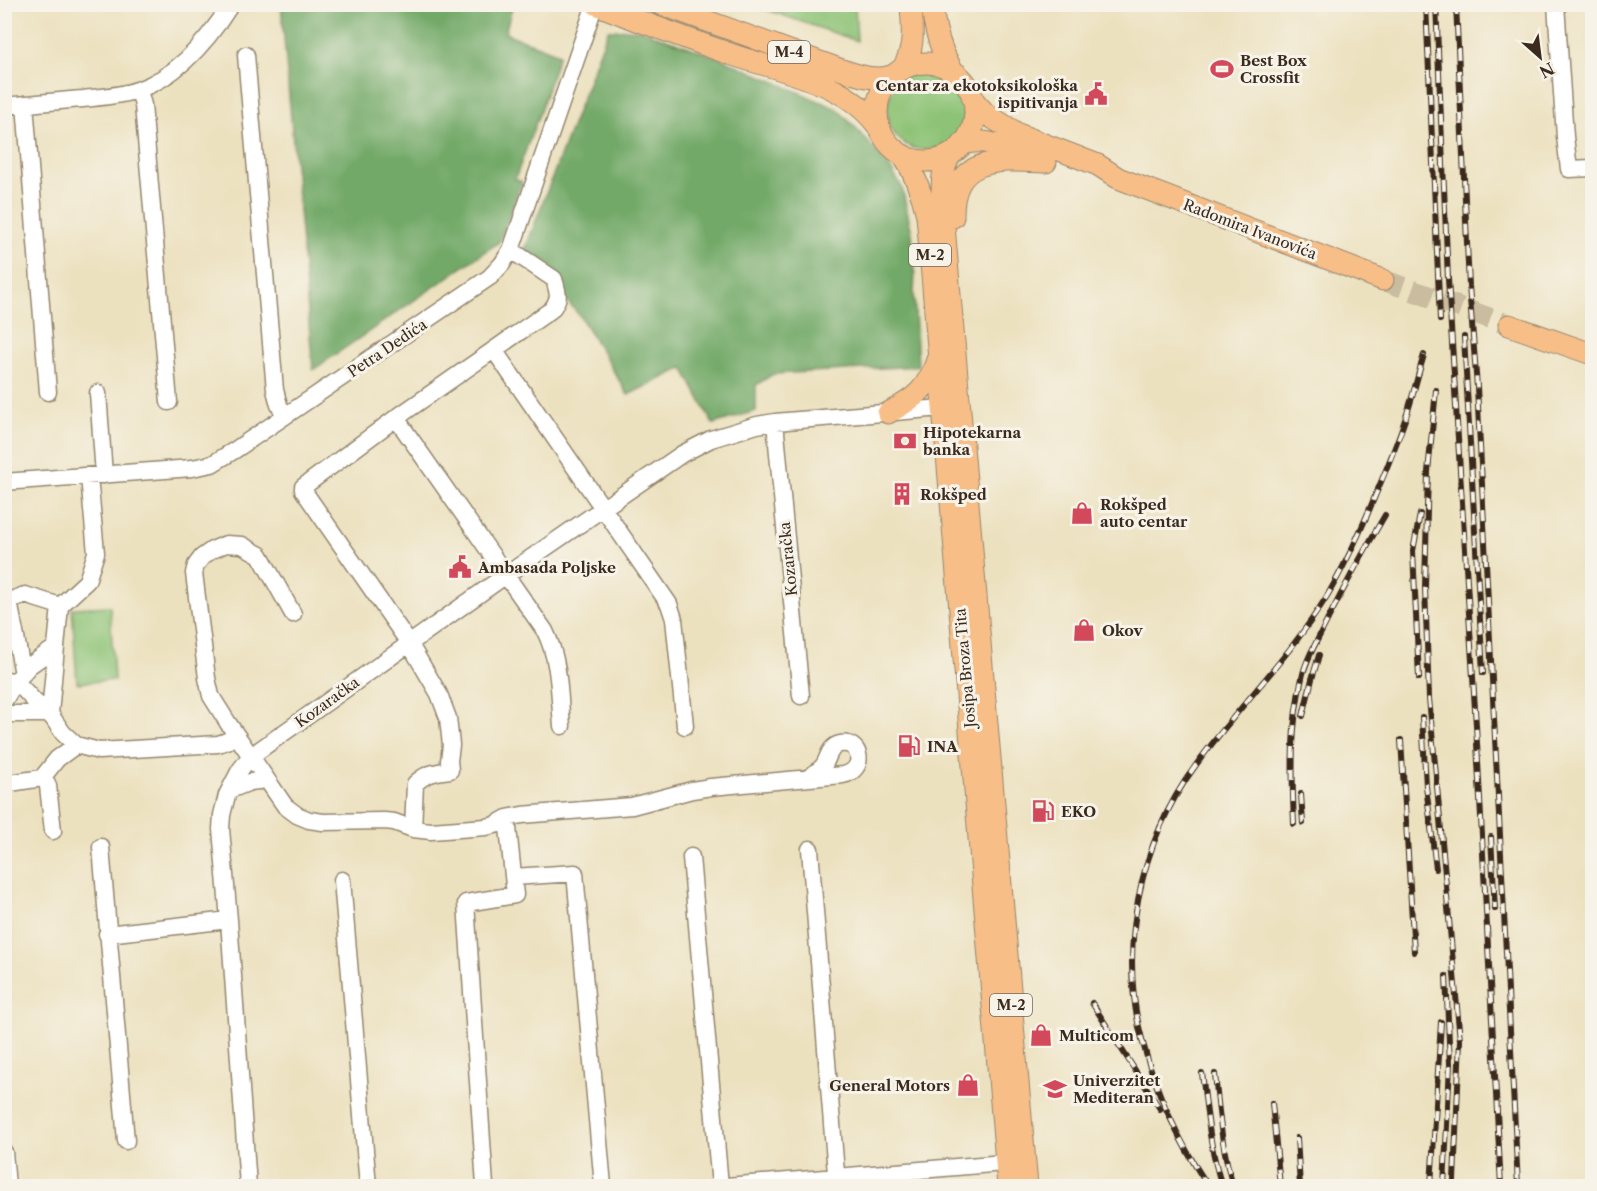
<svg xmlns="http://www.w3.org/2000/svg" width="1597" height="1191" viewBox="0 0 1597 1191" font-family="'Libre Caslon Text',serif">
	<rect width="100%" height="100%" fill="#f7f3e8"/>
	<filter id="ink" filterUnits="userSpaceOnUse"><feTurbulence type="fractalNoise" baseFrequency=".0167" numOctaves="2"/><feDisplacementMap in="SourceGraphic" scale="12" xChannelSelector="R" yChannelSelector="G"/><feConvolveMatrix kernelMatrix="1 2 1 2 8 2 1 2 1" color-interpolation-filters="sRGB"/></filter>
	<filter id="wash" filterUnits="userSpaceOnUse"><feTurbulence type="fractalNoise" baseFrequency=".008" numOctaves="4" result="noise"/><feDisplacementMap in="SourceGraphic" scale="24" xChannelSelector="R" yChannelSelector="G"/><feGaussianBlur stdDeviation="1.35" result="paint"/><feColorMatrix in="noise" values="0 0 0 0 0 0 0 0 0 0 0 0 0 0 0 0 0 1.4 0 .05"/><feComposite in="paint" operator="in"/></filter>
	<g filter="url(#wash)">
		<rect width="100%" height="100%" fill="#ece1bf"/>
		<path fill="#8dc376" stroke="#64764a" stroke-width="1.5" d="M753 5H855L857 41Z
			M887 111a39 39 0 1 1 78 0a39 39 0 1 1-78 0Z
			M110 606 114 680 77 683 72 608Z"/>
		<path fill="#72a967" stroke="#566a42" stroke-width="1.5" d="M281 5H513L505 33 559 54 541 109 515 179 522 182 499 242 313 370Z
			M639 29 725 60 837 109 856 128 890 168 902 187 912 233 915 273 914 294 918 366 773 374 756 385V411L713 424 683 368 628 395 580 316 524 252 608 30Z"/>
	</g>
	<g filter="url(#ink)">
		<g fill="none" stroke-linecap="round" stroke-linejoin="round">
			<path stroke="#c9bc9f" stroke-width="21" stroke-dasharray="21 10" stroke-linecap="butt" d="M1383 280 1509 325"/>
			<g stroke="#94866e" stroke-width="19">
				<path id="minor" d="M1556 4 1565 137 1569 169 1592 168
					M246 55 275 390 279 405 285 416
					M139 90 143 105 169 402
					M25 104 48 392
					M4 106C31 104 57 101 83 99 101 97 120 96 137 90 177 77 209 39 231 4
					M494 350 669 604 674 619 685 726
					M98 393 104 475
					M396 418 545 631C560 661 559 693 562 726
					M775 422 801 696
					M4 482 192 468 212 464 235 450 490 277 502 264 511 250 595 4
					M293 614 260 555 242 545 226 544 212 550 202 557 196 565 194 573 207 678 211 696 228 723 285 806 297 815 309 820 323 822 384 821 394 822 413 829 431 831 486 827 495 825 507 818 522 815 632 806 692 790 711 787 843 775C867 770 861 740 840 744 828 747 829 759 823 766 819 771 813 774 808 778
					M23 674 9 601 25 595 60 606
					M4 680 16 681 35 702 50 714 63 733 76 745 99 751 218 744 227 741 236 736
					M4 701 16 681 29 666 56 647 60 606 87 581 96 553 89 476
					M4 714H50L56 647
					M42 778 57 759 76 745
					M4 784 42 778 46 781 48 786 53 831
					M230 790 250 782 266 780
					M413 829 415 784C425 773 436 772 450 770L449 761 451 745 448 718 439 694 409 643 303 490V487L396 418 551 310C561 298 558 293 554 279L511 250
					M101 847 126 1141
					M810 849 837 1186
					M691 857 720 1186
					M513 877 575 873 603 1186
					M342 880 368 1186
					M107 934 229 920
					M4 1152 7 1186
					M248 1186 229 920 221 829 222 815 227 795 240 770 251 756 506 575 682 454 711 439 757 425 775 422 954 407
					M485 1186 466 903 515 895 507 818
					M727 1186 1016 1162
					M868 1186 897 1180"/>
			</g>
			<g stroke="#94866e" stroke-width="23">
				<path id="major" d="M596 4C640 22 685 38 730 54 781 72 846 80 879 128
					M660 4 845 71C861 76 875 81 891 76
					M932 4C934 29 940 50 953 71
					M877 112a49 49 0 1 1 98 0a49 49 0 1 1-98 0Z
					M903 68C916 46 912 28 911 4
					M974 101 986 114 1018 134 1098 165 1118 178 1383 280
					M963 144C985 137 1006 148 1028 155
					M951 154C941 171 942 183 942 203L1027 1186
					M903 155C915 174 922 194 927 215L1008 1186
					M953 217C952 154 1001 160 1046 162
					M1509 325 1592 354
					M888 413C916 398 928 389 938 357"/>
			</g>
			<use href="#minor" stroke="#fff" stroke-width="16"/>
			<use href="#major" stroke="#f7be88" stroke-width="21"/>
			<g stroke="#3b2a1e" stroke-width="6">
				<path id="rail" d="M1426 4 1440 320
					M1436 4 1448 279 1476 725 1501 1186
					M1456 4 1469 286 1477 387 1518 1186
					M1464 337 1483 673
					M1436 390 1428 472 1425 587 1429 698 1460 1040 1454 1180
					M1419 678 1413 551 1420 514
					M1303 716 1312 679 1319 655
					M1422 717 1426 786 1436 869
					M1401 740 1414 952
					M1301 794 1303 823
					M1294 824C1292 775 1290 727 1302 678 1306 658 1319 638 1328 619 1346 584 1365 549 1385 515
					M1491 837 1495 909
					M1092 1003 1160 1109
					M1202 1073C1207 1111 1210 1150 1222 1186
					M1215 1074C1219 1112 1222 1150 1233 1186
					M1272 1103 1280 1186
					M1297 1138 1300 1186
					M1208 1186C1180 1143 1156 1093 1143 1043 1117 950 1139 842 1196 765 1238 707 1290 657 1327 596 1343 569 1356 541 1368 513 1383 477 1399 441 1410 404 1415 388 1419 371 1424 355
					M1431 1186 1441 1022
					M1444 1186 1450 1064 1446 976"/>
			</g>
			<use href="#rail" stroke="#f7f3e8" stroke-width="4" stroke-dasharray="11" stroke-linecap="butt"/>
		</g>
	</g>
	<defs>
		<g id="stadium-bare" transform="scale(1.8)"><path d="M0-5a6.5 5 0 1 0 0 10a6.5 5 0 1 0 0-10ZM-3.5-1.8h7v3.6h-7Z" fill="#d1495b" stroke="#f7f3e8" stroke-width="2.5" paint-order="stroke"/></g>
		<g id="civic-bare" transform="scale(1.8)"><path d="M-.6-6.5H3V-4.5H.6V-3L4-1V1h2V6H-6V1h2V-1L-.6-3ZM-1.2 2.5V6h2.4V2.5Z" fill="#d1495b" stroke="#f7f3e8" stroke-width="2.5" paint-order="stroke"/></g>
		<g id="bank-bare" transform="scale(1.8)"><path d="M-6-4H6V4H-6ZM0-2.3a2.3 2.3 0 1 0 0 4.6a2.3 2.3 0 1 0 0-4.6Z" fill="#d1495b" stroke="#f7f3e8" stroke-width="2.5" paint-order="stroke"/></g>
		<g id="building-bare" transform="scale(1.8)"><path d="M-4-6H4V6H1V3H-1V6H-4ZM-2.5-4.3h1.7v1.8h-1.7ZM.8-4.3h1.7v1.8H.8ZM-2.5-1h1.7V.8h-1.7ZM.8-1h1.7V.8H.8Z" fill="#d1495b" stroke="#f7f3e8" stroke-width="2.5" paint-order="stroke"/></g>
		<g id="shop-bare" transform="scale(1.8)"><path d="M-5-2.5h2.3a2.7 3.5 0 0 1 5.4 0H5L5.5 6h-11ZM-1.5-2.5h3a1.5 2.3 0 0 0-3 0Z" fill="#d1495b" stroke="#f7f3e8" stroke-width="2.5" paint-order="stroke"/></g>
		<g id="fuel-bare" transform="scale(1.8)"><path d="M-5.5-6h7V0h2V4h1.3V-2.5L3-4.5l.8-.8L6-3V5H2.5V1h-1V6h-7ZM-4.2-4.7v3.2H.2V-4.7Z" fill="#d1495b" stroke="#f7f3e8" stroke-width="2.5" paint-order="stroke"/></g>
		<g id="university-bare" transform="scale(1.8)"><path d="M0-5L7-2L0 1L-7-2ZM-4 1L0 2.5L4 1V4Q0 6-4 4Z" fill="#d1495b" stroke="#f7f3e8" stroke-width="2.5" paint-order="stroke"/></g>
	</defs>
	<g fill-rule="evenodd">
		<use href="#stadium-bare" x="1222" y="69"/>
		<use href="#civic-bare" x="1096" y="94"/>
		<use href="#bank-bare" x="905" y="441"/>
		<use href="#building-bare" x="902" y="494"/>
		<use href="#shop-bare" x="1082" y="513"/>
		<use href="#civic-bare" x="460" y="567"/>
		<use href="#shop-bare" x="1084" y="630"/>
		<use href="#fuel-bare" x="909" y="746"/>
		<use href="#fuel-bare" x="1043" y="811"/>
		<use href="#shop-bare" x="1041" y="1035"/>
		<use href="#shop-bare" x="968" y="1085"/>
		<use href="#university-bare" x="1055" y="1089"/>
	</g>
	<g text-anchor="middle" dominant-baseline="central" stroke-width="6" stroke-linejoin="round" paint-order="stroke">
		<g fill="#f7f3e8" stroke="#73665b" stroke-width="1.5">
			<rect x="768" y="41" width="42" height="22" rx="4.5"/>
			<rect x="909" y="244" width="42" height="22" rx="4.5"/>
			<rect x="990" y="994" width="42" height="22" rx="4.5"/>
		</g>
		<g font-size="14" font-weight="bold" fill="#3b2a1e">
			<text x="789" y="52">M-4</text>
			<text x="930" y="255">M-2</text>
			<text x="1011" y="1005">M-2</text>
		</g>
		<g font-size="15" font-weight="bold" fill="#3b2a1e" stroke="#f7f3e8" text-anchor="start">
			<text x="1240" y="60">Best Box<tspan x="1240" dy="17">Crossfit</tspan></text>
			<text x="1078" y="85" text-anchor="end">Centar za ekotoksikološka<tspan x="1078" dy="17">ispitivanja</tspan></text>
			<text x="923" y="432">Hipotekarna<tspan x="923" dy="17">banka</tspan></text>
			<text x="920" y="494">Rokšped</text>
			<text x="1100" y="504">Rokšped<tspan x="1100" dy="17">auto centar</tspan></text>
			<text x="478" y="567">Ambasada Poljske</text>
			<text x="1102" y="630">Okov</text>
			<text x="927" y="746">INA</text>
			<text x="1061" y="811">EKO</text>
			<text x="1059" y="1035">Multicom</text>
			<text x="1073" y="1080">Univerzitet<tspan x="1073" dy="17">Mediteran</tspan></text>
			<text x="950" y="1085" text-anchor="end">General Motors</text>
		</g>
		<g font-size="15" fill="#3b2a1e" stroke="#f7f3e8">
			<text transform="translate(1250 229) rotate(21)">Radomira Ivanovića</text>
			<text transform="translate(387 348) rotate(-34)">Petra Dedića</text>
			<text transform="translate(788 559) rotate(-96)">Kozaračka</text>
			<text transform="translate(965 668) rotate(-95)">Josipa Broza Tita</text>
			<text transform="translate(327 702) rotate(-36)">Kozaračka</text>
		</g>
	</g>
	<rect width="1597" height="1191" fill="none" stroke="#f7f3e8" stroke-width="24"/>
	<g transform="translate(1540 57) rotate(152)" stroke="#f7f3e8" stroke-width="4.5" paint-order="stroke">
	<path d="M0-4.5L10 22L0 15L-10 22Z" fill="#3b2a1e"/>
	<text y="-9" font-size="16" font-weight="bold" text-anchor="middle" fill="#3b2a1e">N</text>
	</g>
</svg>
